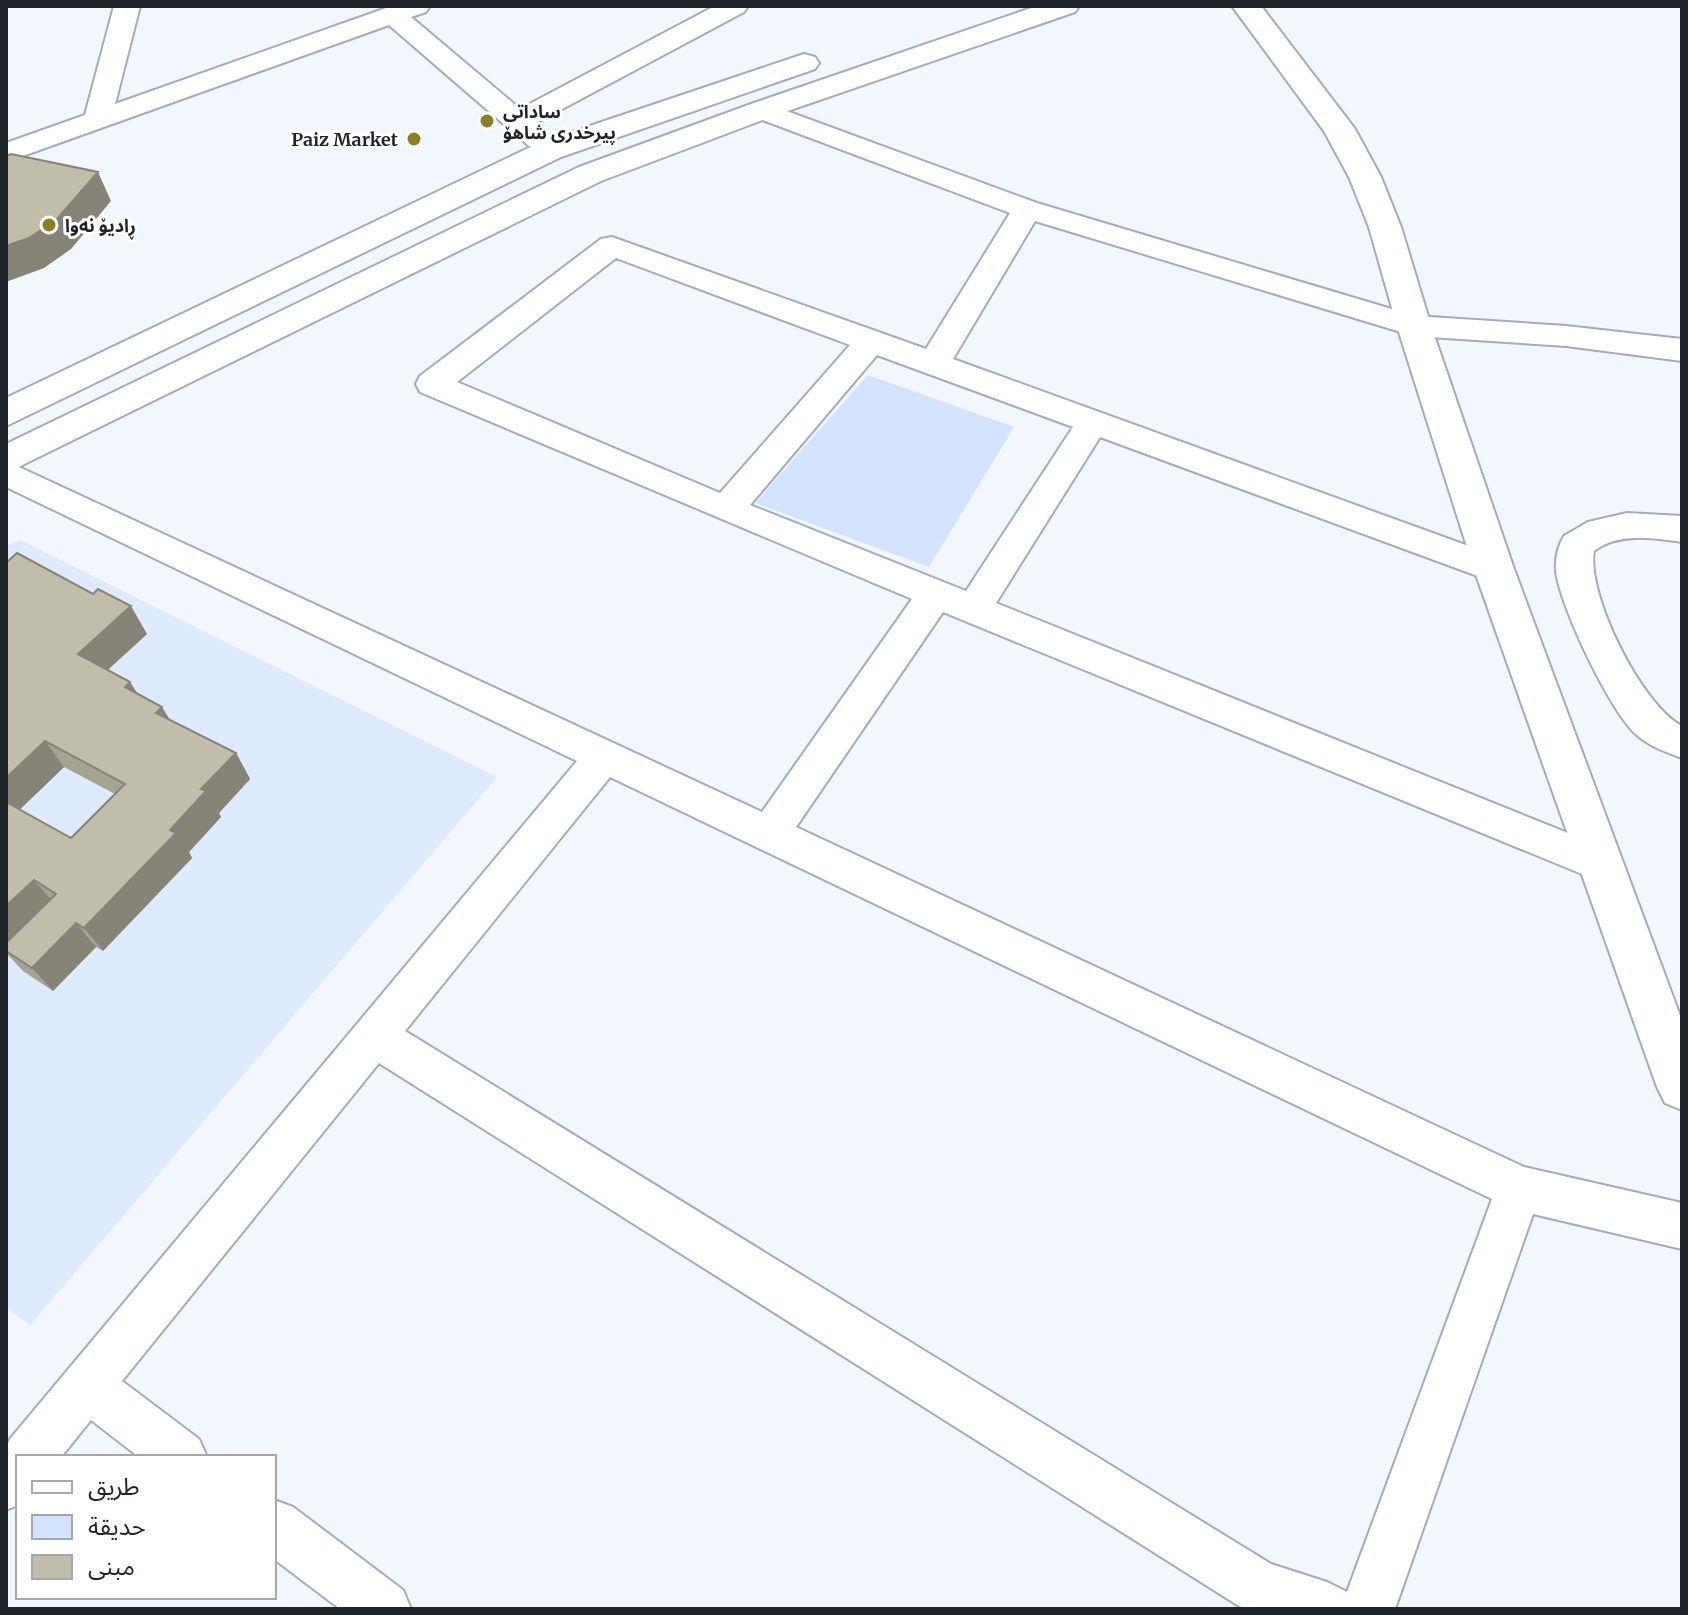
<svg xmlns="http://www.w3.org/2000/svg" width="1688" height="1615" viewBox="0 0 1688 1615" font-family="Merriweather,'Noto Sans Arabic',serif">
	<rect width="100%" height="100%" fill="#f2f6fd"/>
	<path fill="#deeafe" d="M20 540 497 777 30 1325 6 1308V546Z"/>
	<path fill="#d4e3fd" d="M868 375 1014 427 929 567 755 503Z"/>
	<g fill="none" stroke-linecap="round" stroke-linejoin="round">
		<g stroke="#a2acbe" stroke-width="4">
			<path id="street" d="M114 6H140L115 104 392 6H430L426 12 411 17 520 109 715 6H748L744 12 536 123 553 140 549 146 539 149 529 146 389 25 6 162V143L85 115Z
				M762 102 1037 203 1415 316 1566 326 1682 339V361L1566 346 1414 336 1035 221 953 359 1507 560 1512 569 1507 578 1494 582 1100 437 996 603 1615 852 1621 864 1615 876 1601 881 1587 876 943 612 796 827 1524 1167 1682 1203V1249L1533 1214 1395 1609H1246L1239 1606 379 1063 122 1381 199 1439 207 1457H139L91 1420 61 1457H18V1505L6 1510V1448L10 1439 577 761 6 487V461L762 812 912 599 420 392 416 384 420 376 601 239 612 237 926 349 1010 213 752 116 748 110 752 104ZM616 258 850 345 720 493 457 382ZM877 355 1073 427 966 591 750 505ZM610 777 1492 1199 1347 1592 1327 1582 1271 1564 405 1031Z
				M1627 513 1682 516V542C1653 538 1619 532 1594 551 1586 594 1642 706 1682 726V758C1666 752 1651 747 1638 736 1611 714 1560 606 1556 571 1555 559 1558 546 1564 536L1588 522Z
				M274 1500 293 1507 403 1590 411 1609H340L274 1559Z"/>
		</g>
		<g stroke="#a2acbe" stroke-width="4">
			<path id="secondary" d="M1037 6H1079L1075 12 773 116 601 181 6 473V444L579 167 751 104Z
				M1232 6H1261L1355 129 1381 177 1401 227 1431 326 1514 569 1682 1021V1110L1665 1103 1657 1087 1474 569 1397 326 1369 227 1349 177 1324 131Z
				M804 54 815 57 819 63 815 69 561 157 6 426V398L539 143Z"/>
		</g>
		<use href="#street" fill="#fff" fill-rule="evenodd"/>
		<use href="#secondary" fill="#fff" fill-rule="evenodd"/>
	</g>
	<path fill="#a5a392" fill-rule="evenodd" d="M6 563 147 634 108 670 138 694 162 707 170 720 236 753 250 779 219 813 221 817 189 852 192 858 103 951 96 947 53 991 23 971 6 953ZM64 767 115 794 71 838 19 810Z"/>
	<path fill="#868477" d="M98 172 111 201 71 249 44 268 6 282V246Z
		M131 606 147 634 95 681 78 654Z
		M130 682 147 708 125 687Z
		M162 707 178 734 156 713Z
		M45 741 64 767 10 819 6 814V778Z
		M236 753 250 779 219 813 221 817 189 852 192 858 103 951 84 928 170 830 201 789Z
		M34 880 55 904 6 949V906Z
		M76 923 96 947 53 991 32 968Z"/>
	<path fill="#c0bdaa" stroke="#868477" stroke-width="2" d="M11 154 98 172 57 219 29 238 6 246V156Z
		M17 553 93 594 98 589 131 606 78 654 130 682 125 687 162 707 156 713 236 753 201 789 206 791 170 830 176 833 84 928 76 923 32 968 6 951V943L56 894 34 880 6 906V802L71 838 125 784 45 741 6 778V563Z"/>
	<g fill="#8c7f25" stroke="#fff" stroke-width="3">
		<circle cx="487" cy="121" r="8"/>
		<circle cx="414" cy="139" r="8"/>
		<circle cx="49" cy="225" r="8"/>
	</g>
	<g text-anchor="middle" dominant-baseline="central" stroke-width="6" stroke-linejoin="round" paint-order="stroke">
		<g font-size="18" font-weight="bold" fill="#1f232a" stroke="#fff" text-anchor="start">
			<text x="503" y="111">ساداتی<tspan x="503" dy="21">پیرخدری شاهۆ</tspan></text>
			<text x="398" y="139" text-anchor="end">Paiz Market</text>
			<text x="65" y="225">ڕادیۆ نەوا</text>
		</g>
	</g>
	<rect width="1688" height="1615" fill="none" stroke="#1f232a" stroke-width="16"/>
	<rect x="16" y="1455" width="260" height="144" fill="#ffffff" stroke="#a5a7aa" stroke-width="2"/>
	<rect x="32" y="1481" width="40" height="12" fill="#ffffff" stroke="#a5a7aa" stroke-width="2"/>
	<text x="88" y="1495" font-size="24" fill="#1f232a">طريق</text>
	<rect x="32" y="1515" width="40" height="24" fill="#d4e3fd" stroke="#a5a7aa" stroke-width="2"/>
	<text x="88" y="1535" font-size="24" fill="#1f232a">حديقة</text>
	<rect x="32" y="1555" width="40" height="24" fill="#c0bdaa" stroke="#a5a7aa" stroke-width="2"/>
	<text x="88" y="1575" font-size="24" fill="#1f232a">مبنى</text>
</svg>
